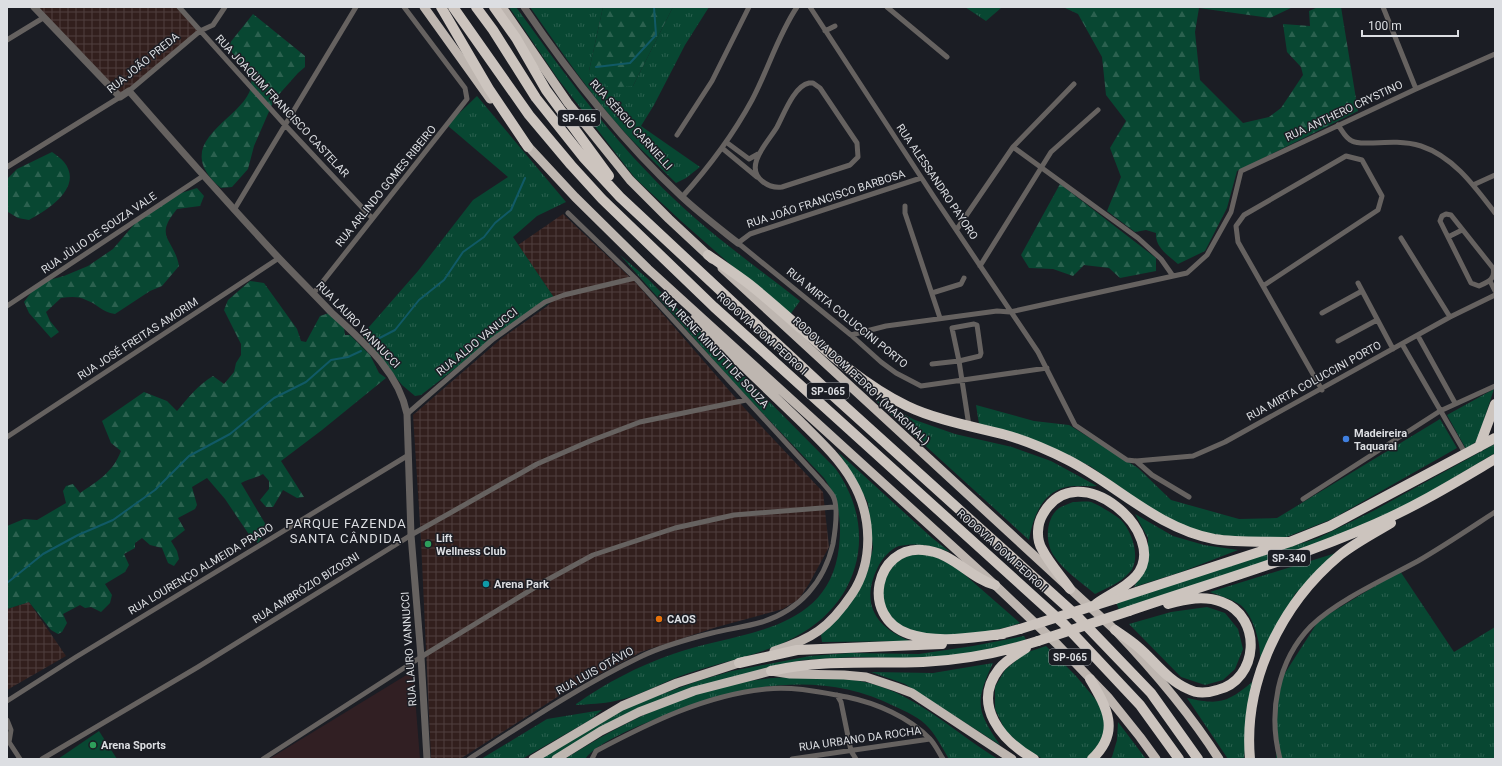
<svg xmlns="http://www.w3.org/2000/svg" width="1502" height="766" viewBox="0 0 1502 766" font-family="Roboto,sans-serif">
	<defs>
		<pattern id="industrial-grid" width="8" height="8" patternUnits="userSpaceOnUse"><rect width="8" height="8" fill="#321f1d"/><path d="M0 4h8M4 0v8" fill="none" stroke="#4f3f3e"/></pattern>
		<pattern id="grass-tufts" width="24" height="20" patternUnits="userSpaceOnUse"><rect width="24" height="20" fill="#084732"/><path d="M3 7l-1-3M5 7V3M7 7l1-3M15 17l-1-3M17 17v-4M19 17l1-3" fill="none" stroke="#2b614f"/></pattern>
		<pattern id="forest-firs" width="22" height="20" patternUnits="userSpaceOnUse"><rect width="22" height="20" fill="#084732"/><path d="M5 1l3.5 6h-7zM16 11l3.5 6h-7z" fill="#2b614f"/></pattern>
	</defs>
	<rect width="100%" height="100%" fill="#1b1d24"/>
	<path fill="#311f23" d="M413 671 420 759H269Z"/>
	<path fill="url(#industrial-grid)" d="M34 7H178L200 31 120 97Z
		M563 214 636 283 747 411 823 492 829 547 809 584 799 599 783 609 717 627 641 652 562 694 460 759H431L421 540 413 415 502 338 546 307 555 299 518 245Z
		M29 602 66 656 7 690V609Z"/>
	<path fill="url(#grass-tufts)" d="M509 7H516C559 66 601 125 652 177 696 224 750 262 800 301L789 316 681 221 635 178 558 79Z
		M530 7H603L589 71 633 86 673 7H709L685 45 654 105 641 126 700 167 686 178 676 183C660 167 643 152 628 136 591 96 561 51 530 7Z
		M965 7H1001V8L986 21Z
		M477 96 566 202 537 216 513 237 555 299 492 340 421 395 415 396 402 385 362 335 418 271 473 200 508 177 447 125Z
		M620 255 648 279 835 468C879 528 861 603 795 637 765 654 722 662 689 673 664 681 641 696 615 701 603 704 589 704 576 705V704C606 683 638 666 673 654 737 631 829 635 839 547 842 521 839 499 824 478L734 383Z
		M1494 389 1477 441 1466 449 1447 415Z
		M875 400 915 420 955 434 1012 447 1051 461 1097 486C1087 487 1075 485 1066 487 1041 493 1033 518 1029 540Z
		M976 405 1034 421 1069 425 1138 468 1171 500 1239 519 1277 518 1440 419 1457 448 1332 519 1284 538H1242L1196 532 1159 514 1090 466 1046 445 979 424Z
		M1495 444V453L1411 503 1329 540 1119 610 1116 602 1318 538 1373 511Z
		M838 452 931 537 950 552C933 546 917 542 899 546 891 548 881 560 878 567 860 603 875 627 910 641L822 642 821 635 849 606 867 573 873 548 868 503 852 473Z
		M1073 502C1078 502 1086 501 1091 502 1097 504 1117 516 1121 520 1132 531 1142 560 1129 573 1120 583 1107 588 1095 594 1082 583 1064 571 1054 556 1045 543 1045 519 1059 508 1063 506 1068 504 1073 502Z
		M1135 514 1173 536 1204 545 1238 550 1181 572 1134 587 1148 563V538Z
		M1336 553 1295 594 1260 658C1261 644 1253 613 1239 604 1231 599 1220 596 1210 592Z
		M914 554H930L957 568 1020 623C987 634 943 642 909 629 877 617 874 584 898 561 902 558 909 556 914 554Z
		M1400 571 1454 652 1495 627V759H1276L1278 684 1319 620Z
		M1207 607 1225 613 1238 629 1243 649 1235 669 1223 680 1205 685 1181 677 1129 624 1171 612Z
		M1024 636 1026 640 987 650 951 656 905 658 853 657 803 660 762 669 595 731 551 759H539L632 705 698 681 732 671 810 656 850 653 919 654 973 646Z
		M1046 646 1076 676 1102 707 1106 727 1104 742 1088 759H1043L1024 748 1005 730 995 709V687L1005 670 1025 653Z
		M993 663C975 702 976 710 1000 745L905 684 871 672 933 673Z
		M793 677C819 678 844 677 869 683 919 696 955 733 998 759H949C943 749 937 737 929 728 921 718 905 711 894 706 817 667 728 687 653 720 634 728 598 742 585 759H565C632 716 712 678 793 677Z
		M1252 682 1244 759H1228L1187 698C1219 705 1227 703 1252 682Z
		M602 710 590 720 522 759H481L547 719Z
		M1118 722 1146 759H1110L1112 757 1117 740Z"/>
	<path fill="url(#forest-firs)" d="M603 7H673L633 86 610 88 589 71Z
		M1063 7H1293L1270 18 1199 8 1195 32 1200 80 1243 123 1269 117 1281 108 1303 75 1301 67 1287 52 1283 24 1310 26 1309 11 1318 7H1341L1358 111 1237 171 1227 208 1205 251 1178 264C1168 255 1155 248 1156 233L1146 230 1135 232 1107 211 1121 177 1110 148 1126 121 1106 95 1102 57 1078 14Z
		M253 14 305 56V67L298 73 274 100 254 146 248 169 232 187 221 188C162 138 257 116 251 80 249 70 240 63 234 55 231 52 230 48 229 44Z
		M52 152C56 155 61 158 64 162 84 187 48 210 29 220L18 218 8 212 7 179 17 169Z
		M1060 184 1156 258V271L1120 278 1109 268 1084 265 1073 276 1053 269 1029 268 1021 255Z
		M197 188 204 196 200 206 177 209C153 238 174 238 179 266L162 286 150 291 115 314C101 312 98 304 86 300 78 296 70 297 61 298L46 312 50 321 59 332 51 338 29 313 24 302 38 283 64 276 88 266 113 249 143 214 178 194Z
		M250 281 264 283 297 329 301 341 306 342 320 316 329 313 344 328 345 335H350L370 355 379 373 386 378 322 430 281 461 304 497 297 498 283 490 273 507H266L260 500 269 489V481L263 474C256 478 248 479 241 483L269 530 258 543 252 539 225 499 207 478 192 487 197 505 195 509 178 518 185 530 171 541 177 551 179 559 174 566 168 563 162 548 150 545 142 538 135 543V548L124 554 129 565 125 572 105 584 112 595 110 603 101 612 91 607 85 608 80 605 63 614 67 623 62 632 58 634 51 630 29 602 7 609V526L24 519 37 520 66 503 63 491 66 486 73 484 80 493C98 481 113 472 121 451L111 443 102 421 144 392 167 401 177 411C188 398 198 385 213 376L224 384 234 372 236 363 241 355V344L224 310 228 300Z"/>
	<path fill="#084732" d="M99 731 117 759H58Z"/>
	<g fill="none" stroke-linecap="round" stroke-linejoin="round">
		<path stroke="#115a66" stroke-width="2" d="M596 67 630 63 656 35 654 7
			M370 343 395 330 419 300 444 280 463 252 484 237 495 223 511 210 525 178
			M7 583 43 554 78 535 113 520 155 490 189 456 230 434 274 398 306 382 331 360 348 357 361 351"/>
		<path stroke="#666260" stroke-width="5" d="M179 7 285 125 372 218
			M810 7 934 197 1038 352 1075 425 1127 460 1136 461 1193 456 1225 442 1450 317 1495 295
			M887 7 947 57
			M1383 7 1416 89
			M825 31 835 26
			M7 40 43 18
			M809 83H813L820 88 857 143 858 157 850 165 782 187C774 188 768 186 762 181 743 166 769 141 777 127 784 114 794 86 809 83Z
			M129 91 200 31 213 25 225 7
			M1338 125C1342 130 1345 138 1352 141 1357 144 1366 143 1373 143 1389 142 1405 141 1421 146 1454 157 1475 187 1495 213
			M677 135 712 81 749 7
			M726 142 749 159 758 154
			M1013 147 1138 238 1161 259 1173 276
			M722 148 757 177
			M7 167 120 97
			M921 178 750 234 738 243 851 335 881 362 896 373 921 386 1047 368
			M1473 185 1495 175
			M682 197C709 167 733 135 752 100 768 70 778 35 797 7
			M905 206V213L940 318
			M234 210 356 7
			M1446 214 1451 215 1493 268C1496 279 1488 282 1479 286L1471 283 1440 221 1442 216Z
			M957 229 1013 147 1074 84
			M1448 237 1462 230
			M1401 238 1450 317
			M980 266 1051 152 1098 110
			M1490 281 1495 291
			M1358 283 1393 349
			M1263 286 1378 210 1382 196 1362 160 1346 156 1244 215 1236 226 1238 242 1322 390
			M932 293 961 284 964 278
			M313 294 467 99 465 88 404 7
			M7 306 203 176
			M1322 313 1362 291
			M974 324 977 325 981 353 980 356 959 361 952 328Z
			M851 335 886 326 997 311 1010 312 1187 273 1207 255 1231 212 1241 171 1416 89 1495 54
			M1418 336 1455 403
			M1338 341 1377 320
			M1402 344 1465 453
			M932 364 959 361 969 426
			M407 414 492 340 545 302 564 295 635 278
			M7 437 279 258
			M1136 461 1152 475 1189 497
			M1303 499 1440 411 1495 386
			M837 695 841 702 851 751 856 759
			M7 701 76 657 407 456
			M7 720 11 730 9 742 20 759
			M42 759 198 667 411 535 537 464 590 441 640 422 746 400
			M263 759 421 657 547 580 593 555 675 528 734 515 834 507
			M469 759C525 723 580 686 640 657 662 646 688 639 712 633 728 629 745 627 762 622 800 610 824 582 833 544 835 532 839 507 833 496 830 491 826 487 822 482L635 278 568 213
			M592 759 596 751C649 723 705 695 766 689 793 686 820 692 847 697 876 703 909 717 930 739 935 744 939 753 943 759
			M792 759 930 739
			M1280 759C1268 713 1277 661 1311 626 1338 600 1385 579 1418 561 1444 546 1469 529 1495 512"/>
		<path stroke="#666260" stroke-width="7" d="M34 7 120 97 129 91C177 146 225 200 274 253 293 273 312 292 331 312 362 341 398 370 407 414L411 535 421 657 427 759
			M524 7C570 75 621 140 681 196 699 213 719 228 738 243"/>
		<path stroke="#beb6b0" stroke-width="9" d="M424 7 490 99
			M502 7 568 103 630 180 669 219 712 259
			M524 142 575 197 648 269 995 585 1058 645 1108 697 1140 737 1156 759
			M722 268 1115 630C1153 670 1189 712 1219 759
			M694 319C729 353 764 386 799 420 818 439 839 458 852 481 872 515 874 561 852 594 829 628 812 639 774 651
			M533 759 622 706 677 683 745 661
			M556 759 601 731 639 712 694 691 771 671 790 674 844 675 866 677 896 687 912 693 1012 759"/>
		<path stroke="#ccc4be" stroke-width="10" d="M441 7 489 89 528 147
			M453 7 529 115 571 165 602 199 714 307 1064 624 1140 705 1179 759
			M476 7 493 30 536 98 583 157 620 197 829 392 1077 616 1151 693 1198 759
			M494 7 516 38 546 90 609 176
			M708 255C722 265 736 274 749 284 802 326 846 376 907 406 936 420 975 427 1006 435 1027 441 1048 450 1068 460 1117 485 1157 528 1214 539 1238 543 1265 541 1290 542
			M1479 447 1495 404
			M995 585C969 578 953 552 923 550 876 545 859 617 909 634 939 644 972 637 1003 634
			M1070 589C1061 576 1049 563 1042 549 1036 539 1037 524 1043 514 1078 452 1172 535 1136 576 1126 588 1108 595 1096 604
			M1115 599 1290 542 1330 526 1495 438
			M1129 611C1211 583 1295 559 1375 524 1417 506 1456 482 1495 459
			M1115 630C1122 635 1130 640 1137 646 1154 660 1167 680 1188 689 1197 694 1208 693 1217 690 1259 680 1263 617 1222 602 1204 595 1186 599 1168 604
			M997 635 1020 629
			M1026 648C1017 654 1005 661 999 669 971 705 1002 741 1034 759
			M739 663 797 650 942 644
			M771 671C825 659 870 664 923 662 963 660 1000 653 1038 641
			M1090 679C1107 708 1121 732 1092 759
			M1250 759C1243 682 1281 604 1340 555 1355 543 1374 533 1391 523"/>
		<path stroke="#ccc4be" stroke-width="10" d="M1020 629 1115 599
			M1038 641 1129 611"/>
	</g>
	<circle fill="#3f7fe0" stroke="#1b1d24" stroke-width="1.5" cx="1346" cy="439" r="4"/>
	<g fill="#2e9e5b" stroke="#1b1d24" stroke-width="1.5">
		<circle cx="428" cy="544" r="4"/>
		<circle cx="93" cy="745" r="4"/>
	</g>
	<circle fill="#0f9aa8" stroke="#1b1d24" stroke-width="1.5" cx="486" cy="584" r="4"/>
	<circle fill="#e8710a" stroke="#1b1d24" stroke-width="1.5" cx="659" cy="619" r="4"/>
	<g text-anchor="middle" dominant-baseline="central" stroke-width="3" stroke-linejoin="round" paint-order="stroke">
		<g fill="#1b1d24" stroke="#a2a4a9" stroke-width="1">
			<rect x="558" y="110" width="42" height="16" rx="3"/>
			<rect x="807" y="383" width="42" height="16" rx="3"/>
			<rect x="1268" y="550" width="42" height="16" rx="3"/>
			<rect x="1049" y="649" width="42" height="16" rx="3"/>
		</g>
		<g font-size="10" font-weight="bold" fill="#dcdee2">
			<text x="579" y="118">SP-065</text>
			<text x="828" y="391">SP-065</text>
			<text x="1289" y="558">SP-340</text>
			<text x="1070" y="657">SP-065</text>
		</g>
		<g font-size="11" fill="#dcdee2" stroke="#1b1d24">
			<text transform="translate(143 63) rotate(-39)">RUA JOÃO PREDA</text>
			<text transform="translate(282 106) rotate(47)">RUA JOAQUIM FRANCISCO CASTELAR</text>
			<text transform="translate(1344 111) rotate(-25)">RUA ANTHERO CRYSTINO</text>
			<text transform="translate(631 125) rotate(48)">RUA SÉRGIO CARNIELLI</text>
			<text transform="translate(937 182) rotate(56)">RUA ALESSANDRO PAYORO</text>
			<text transform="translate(386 186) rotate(-51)">RUA ARLINDO GOMES RIBEIRO</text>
			<text transform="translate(826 199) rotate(-18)">RUA JOÃO FRANCISCO BARBOSA</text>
			<text transform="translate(99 233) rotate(-34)">RUA JÙLIO DE SOUZA VALE</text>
			<text transform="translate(847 318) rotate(39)">RUA MIRTA COLUCCINI PORTO</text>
			<text transform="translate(358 325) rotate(46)">RUA LAURO VANNUCCI</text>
			<text transform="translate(762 334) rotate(42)">RODOVIA DOM PEDRO I</text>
			<text transform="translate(138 339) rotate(-33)">RUA JOSÉ FREITAS AMORIM</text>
			<text transform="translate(477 342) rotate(-39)">RUA ALDO VANUCCI</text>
			<text transform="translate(714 350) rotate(47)">RUA IRENE MINUTTI DE SOUZA</text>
			<text transform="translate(861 381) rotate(43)">RODOVIA DOM PEDRO I (MARGINAL)</text>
			<text transform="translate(1314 381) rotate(-29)">RUA MIRTA COLUCCINI PORTO</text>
			<text transform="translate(1002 551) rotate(42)">RODOVIA DOM PEDRO I</text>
			<text transform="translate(201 569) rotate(-31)">RUA LOURENÇO ALMEIDA PRADO</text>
			<text transform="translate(306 588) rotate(-32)">RUA AMBRÓZIO BIZOGNI</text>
			<text transform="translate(409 649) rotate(-94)">RUA LAURO VANNUCCI</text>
			<text transform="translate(595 671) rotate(-29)">RUA LUIS OTÁVIO</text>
			<text transform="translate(860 739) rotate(-8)">RUA URBANO DA ROCHA</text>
		</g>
		<g font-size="11" font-weight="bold" fill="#dcdee2" stroke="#1b1d24" text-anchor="start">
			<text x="1354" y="433">Madeireira<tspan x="1354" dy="13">Taquaral</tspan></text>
			<text x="436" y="538">Lift<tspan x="436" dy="13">Wellness Club</tspan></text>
			<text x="494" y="584">Arena Park</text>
			<text x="667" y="619">CAOS</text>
			<text x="101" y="745">Arena Sports</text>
		</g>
		<g font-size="13" letter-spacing="1" fill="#dcdee2" stroke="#1b1d24">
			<text x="346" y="523">PARQUE FAZENDA<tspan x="346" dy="15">SANTA CÂNDIDA</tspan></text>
		</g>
	</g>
	<rect width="1502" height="766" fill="none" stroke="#dcdee2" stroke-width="16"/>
	<path d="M1362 30v6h96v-6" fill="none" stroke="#dcdee2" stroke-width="2"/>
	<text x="1368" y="30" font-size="12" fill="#dcdee2" stroke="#1b1d24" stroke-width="3" paint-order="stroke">100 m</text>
</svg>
